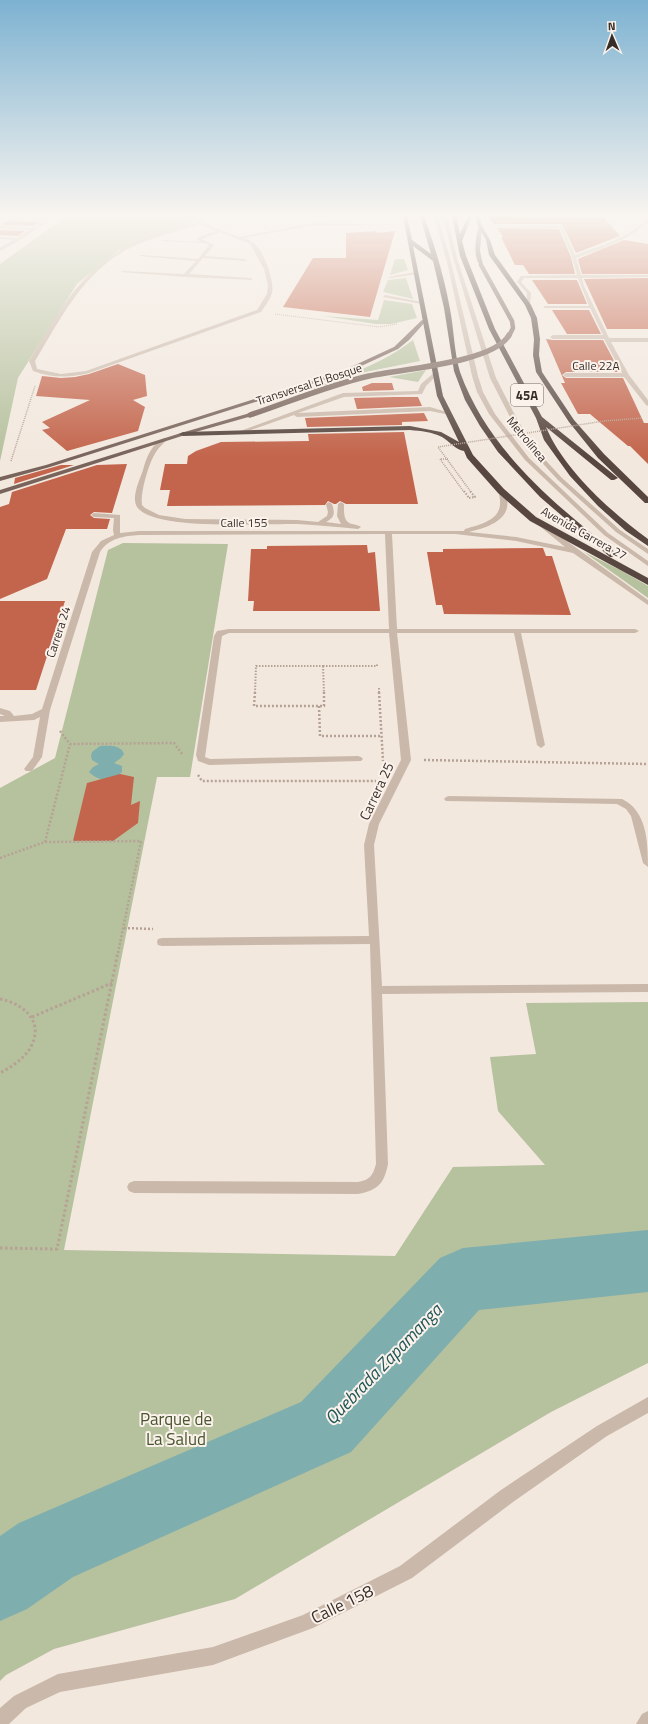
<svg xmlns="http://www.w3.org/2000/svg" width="648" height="1724" viewBox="0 0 648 1724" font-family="'Titillium Web',sans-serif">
	<rect width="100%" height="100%" fill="#f2e8de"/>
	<path fill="#b6c19e" d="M67 216H198L189 225 119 250 77 284 18 378 0 461V264Z
		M395 259H404L408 270 390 275Z
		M406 278 413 299 383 292 388 280Z
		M384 300 412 304 417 318 391 324H376L323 316 378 320Z
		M413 340 420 361 365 372 307 391C343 377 382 364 413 340Z
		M426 370 418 382 389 377Z
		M123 543 228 544 190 777H157L64 1250 395 1256 453 1167 545 1165 498 1111 490 1057 536 1054 526 1003 648 1002V1363L551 1412 235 1599 54 1649 6 1675 0 1681V788L55 758 108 550Z
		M584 552 622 571 648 586V598Z"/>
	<path fill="#7eaeae" d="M100 746C109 746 120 744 124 754L121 758 114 763 122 766V772C112 782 99 782 89 772L93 767 99 764 92 760 91 756 92 752Z"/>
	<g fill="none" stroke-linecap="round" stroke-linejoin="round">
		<path fill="#7eaeae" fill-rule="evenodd" d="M648 1230V1292L479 1310 351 1452 73 1577 27 1609 0 1621V1536L19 1523 301 1402 440 1258 463 1248Z"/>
	</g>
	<path fill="#c3654c" d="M488 216 603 217 620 236 576 253 562 224H494Z
		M7 221 39 222 33 226 2 225Z
		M497 228 559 229 571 257 575 274H529L523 265H515L501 237H503Z
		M0 230 25 231 18 236 0 235Z
		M376 231 377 233 395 231 370 317 283 307 313 258H346V233Z
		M624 240 648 244V274H582L578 259Z
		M648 278V329H607L584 279Z
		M532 280H577L587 304H548Z
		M552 310H589L601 334H567Z
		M546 339 553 340H603L620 372H566L562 375 566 378H623L644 423H648V464L630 446H628L590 414H578L561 383H565Z
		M118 364 145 375 147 396 133 400 145 407 138 431 67 451 42 430 50 428 42 422 90 400 36 396 42 376 61 378 75 377 89 374Z
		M372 383H392L394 390 363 391 362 387Z
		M395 397H418L422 406 357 409 354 398Z
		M424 413 428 421 402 422V425L307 427 305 418Z
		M404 432 418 504H346L340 501 336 504H334L328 501 325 505 167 506 170 490H160L165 464H187L188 456 196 451 221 442 309 441 308 434Z
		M127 464 112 513 94 512 90 515 94 518 110 519 107 529H66L47 579 0 599V507L9 504 12 492 97 465Z
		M61 465H74L14 484 15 478Z
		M367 545 368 553 375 552 380 611H253L254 601H248L251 549H267V546Z
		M543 548 546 556H552L571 615 444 614 442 605H436L427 552H443V549Z
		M0 601H65L36 690H0Z
		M120 774 134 777 131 805 140 801 138 823 113 841H73L87 783Z"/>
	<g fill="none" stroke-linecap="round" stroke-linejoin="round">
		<path stroke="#b6a294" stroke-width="1" stroke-dasharray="1 1" stroke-linecap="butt" d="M275 314 379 327 397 324"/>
		<path stroke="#b6a294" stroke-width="1.5" stroke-dasharray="1 1" stroke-linecap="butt" d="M604 421 642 418
			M448 459H440L464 492
			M11 461 35 386"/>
		<path stroke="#b6a294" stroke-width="2" stroke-dasharray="1.5 1.5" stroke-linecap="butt" d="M464 491 469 498
			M323 666H377V663
			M323 666 324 693
			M379 688V693
			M255 693 256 666H323"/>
		<path stroke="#b6a294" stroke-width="2.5" stroke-dasharray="2 2" stroke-linecap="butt" d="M255 692 254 706H324V692
			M379 692 383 761
			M319 706 320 736H382
			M60 731 70 744 174 743 183 755
			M424 760 648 764
			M198 775 202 781H376
			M45 842 70 744
			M0 858 45 842 141 841 118 953
			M124 928 153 929"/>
		<path stroke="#b6a294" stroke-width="3" stroke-dasharray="2.5 2.5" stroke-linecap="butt" d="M0 999C25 1004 46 1023 29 1050 22 1060 11 1067 0 1073
			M32 1017 112 983
			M0 1248 57 1249 118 952"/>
		<path fill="#cab8aa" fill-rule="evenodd" d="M52 216H56L20 240 0 251V248L13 240 0 239V237L17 238 29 230 0 228V226L33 228 43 221 0 219V217L47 219Z
			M201 216H205L201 222 239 237 314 223 409 225H314L244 238C246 239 250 240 252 242 263 248 275 281 272 293 270 300 265 306 261 312L89 373C70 378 52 378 33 371L29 361C54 321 72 283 112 256 118 252 124 247 130 245 152 236 175 230 197 222ZM199 224 216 231 197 238V240L201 242 163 240 161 241 205 243 209 245 198 259 141 255 139 256 196 261 184 274 123 271 121 272 185 277 253 280 251 278 189 274 203 258 247 261 245 259 205 256 214 245 202 239 220 232 250 244 264 269 268 285 267 294 257 310 86 371 61 374 37 369 35 361C61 318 84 270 132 247 153 237 177 232 199 224Z
			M237 216H260L250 219Z
			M434 216H438L451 262 478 376 483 392 495 414 529 458 608 533 648 561V566L604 535 525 460 489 414 477 392 472 376 447 262Z
			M443 216H447L457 258 496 378 518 421 538 452 562 478 620 530 648 549V554L616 532 558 480 534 454 512 421 490 378 453 258Z
			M647 219H648V222C628 241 602 248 576 258L581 275H648V277L582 278 584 286 609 338H648V342H611L629 375 648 400V406L646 405 624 377H566L563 375 566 373H622L604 339H553L550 337 553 335H603L590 308H545L543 307 545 306H589L578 278H524L521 282 531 293 530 305 528 306 526 305 527 293 517 282 521 276 577 275 572 257 560 228 478 226H562L575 255C602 245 625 239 647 219Z
			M416 272 418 274 390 278 388 277Z
			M385 295 422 302 424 303 422 304 383 297Z
			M436 371 439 373 426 386 422 394 344 397 298 413 430 407 450 413V415L430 411 297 417 294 415 240 434 235 433 343 393 418 391 421 384Z
			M164 438 167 440C163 444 159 447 156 452 149 462 140 493 142 505L145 508 159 515 185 519 297 520 318 522 327 516 328 512 326 504 329 502 332 504C335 513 335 517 326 522L341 524 337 516 338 504 341 502 344 504C344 512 343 522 352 524 356 525 358 525 361 527L358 529C338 527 318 525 298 524 269 523 147 532 136 505 132 495 140 479 143 470 146 458 152 443 164 438Z
			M501 489C505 491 507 495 507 499 511 521 485 528 469 532L516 537 565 547 537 524 542 523 648 600V605L573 553 516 541 455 534H392L397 629H635L639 631 635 633H521L545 745 541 748 537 745 514 633H397L411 760 379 824 374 845 382 986 648 984V992L382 994 388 1164C384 1184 378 1190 358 1194L134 1193 129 1191 127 1187 129 1183 134 1181 358 1182C370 1180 373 1175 376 1164L370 944 162 946 158 945 157 942 158 939 162 938 369 936 364 845 369 824 401 760 389 633H229L222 636 205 757 210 759 358 756 361 757 363 759 361 761 209 765 198 761 196 755 214 636 217 631 229 629H389L385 534 139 535C124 536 109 538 100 552L50 710 42 757 32 771H26L24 769 33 757 40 717 34 720 0 722V716H5L0 714V708L10 711 14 716 32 714 42 709 92 552 101 541 114 535 113 530 114 518 94 517 91 515 94 513 120 515V533L139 531H464L465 529C486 523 507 518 498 491Z
			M449 796 622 799C647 811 648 842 648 867L643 863 631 816 626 809 617 804 446 801 444 799 446 797Z
			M648 1397V1413L607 1436 513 1502 412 1578 313 1628 213 1665 60 1692 26 1708 9 1724H0V1708L14 1696 58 1674 213 1647 303 1615 400 1566 501 1490 597 1426Z
			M648 1711V1724H636L642 1714Z"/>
		<path fill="#79645b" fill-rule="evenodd" d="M479 225 482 226 480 251 483 265 481 266C472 259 476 235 479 225Z
			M422 320 426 321 409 340 398 349 344 374 50 467 0 481V477L46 465 340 372 394 347Z
			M250 413 252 414V416L185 435 0 494V490L181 433Z"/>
		<path fill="#584741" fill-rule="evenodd" d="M403 216H407L412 240 431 254 420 216H424C435 247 444 276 450 309 454 329 454 352 460 372 488 450 553 503 616 553L617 555 616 557H610L540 497 498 452 480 426 465 400 454 371 444 308 433 261 413 246 443 396 473 455 504 489 536 517 648 578V585L530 521 498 493 467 458 464 451C456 450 449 441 442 437 432 432 421 431 410 430L183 436 179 434 183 432 410 426 441 432 459 442 437 396Z
			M452 216H456L460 234 468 216H472L462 241 466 256 495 329 542 417 618 478 614 480H611L546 427C564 470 610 511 648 539V546L626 531 598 506 570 476 544 440 536 418 489 329 460 256Z
			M475 216H479L482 226 490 240 495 255 531 305 537 318 540 339 539 355 542 372 574 420 604 454 648 497V503H645L598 458 569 422 536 372 533 355 534 339 531 318 525 305 489 255 486 240 478 226Z"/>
		<path stroke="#b6a294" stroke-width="1.5" stroke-dasharray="1 1" stroke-linecap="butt" d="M471 492 438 447 604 421"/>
		<path stroke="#b6a294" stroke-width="2" stroke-dasharray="1.5 1.5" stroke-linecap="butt" d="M469 498 475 497 470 491"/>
		<path stroke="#79645b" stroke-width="4.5" d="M481 265 512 321 513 328 509 336"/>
		<path stroke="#79645b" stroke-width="5.5" d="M250 415C289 402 329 385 369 376 400 369 494 363 509 335"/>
	</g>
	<linearGradient id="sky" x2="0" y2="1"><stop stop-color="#7db2d1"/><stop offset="0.47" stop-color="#f9f5f0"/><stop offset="1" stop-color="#f9f5f0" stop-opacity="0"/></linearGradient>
	<rect width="648" height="457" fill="url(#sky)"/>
	<g text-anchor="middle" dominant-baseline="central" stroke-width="4" stroke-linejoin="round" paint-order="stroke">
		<g font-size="12" fill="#382e29" stroke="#faf2eb">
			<text x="596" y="365">Calle 22A</text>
			<text transform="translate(309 384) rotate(-18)">Transversal El Bosque</text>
			<text transform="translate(527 439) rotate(50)">Metrolínea</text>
			<text x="244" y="522">Calle 155</text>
			<text transform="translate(584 533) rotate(29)">Avenida Carrera 27</text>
			<text transform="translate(58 632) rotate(-72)">Carrera 24</text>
		</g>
		<rect fill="#faf2eb" stroke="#726963" stroke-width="1" x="511" y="384" width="32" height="22" rx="3"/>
		<g font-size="13" font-weight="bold" fill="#382e29">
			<text x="527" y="395">45A</text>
		</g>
		<g font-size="14" fill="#382e29" stroke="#faf2eb">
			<text transform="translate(376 791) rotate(-65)">Carrera 25</text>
		</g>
		<g font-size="17" fill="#48552e" stroke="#faf2eb">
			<text x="176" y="1419">Parque de<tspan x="176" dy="20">La Salud</tspan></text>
		</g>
		<g font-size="17" fill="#382e29" stroke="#faf2eb">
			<text transform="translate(342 1604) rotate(-26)">Calle 158</text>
		</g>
		<g font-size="18" font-style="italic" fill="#205658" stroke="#faf2eb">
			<text transform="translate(383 1364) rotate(-46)">Quebrada Zapamanga</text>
		</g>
	</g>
	<g transform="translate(612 36) rotate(358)" stroke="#faf2eb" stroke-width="3" paint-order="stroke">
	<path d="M0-3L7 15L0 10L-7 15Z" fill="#382e29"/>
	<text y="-6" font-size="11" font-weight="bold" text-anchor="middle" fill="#382e29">N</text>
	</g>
</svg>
